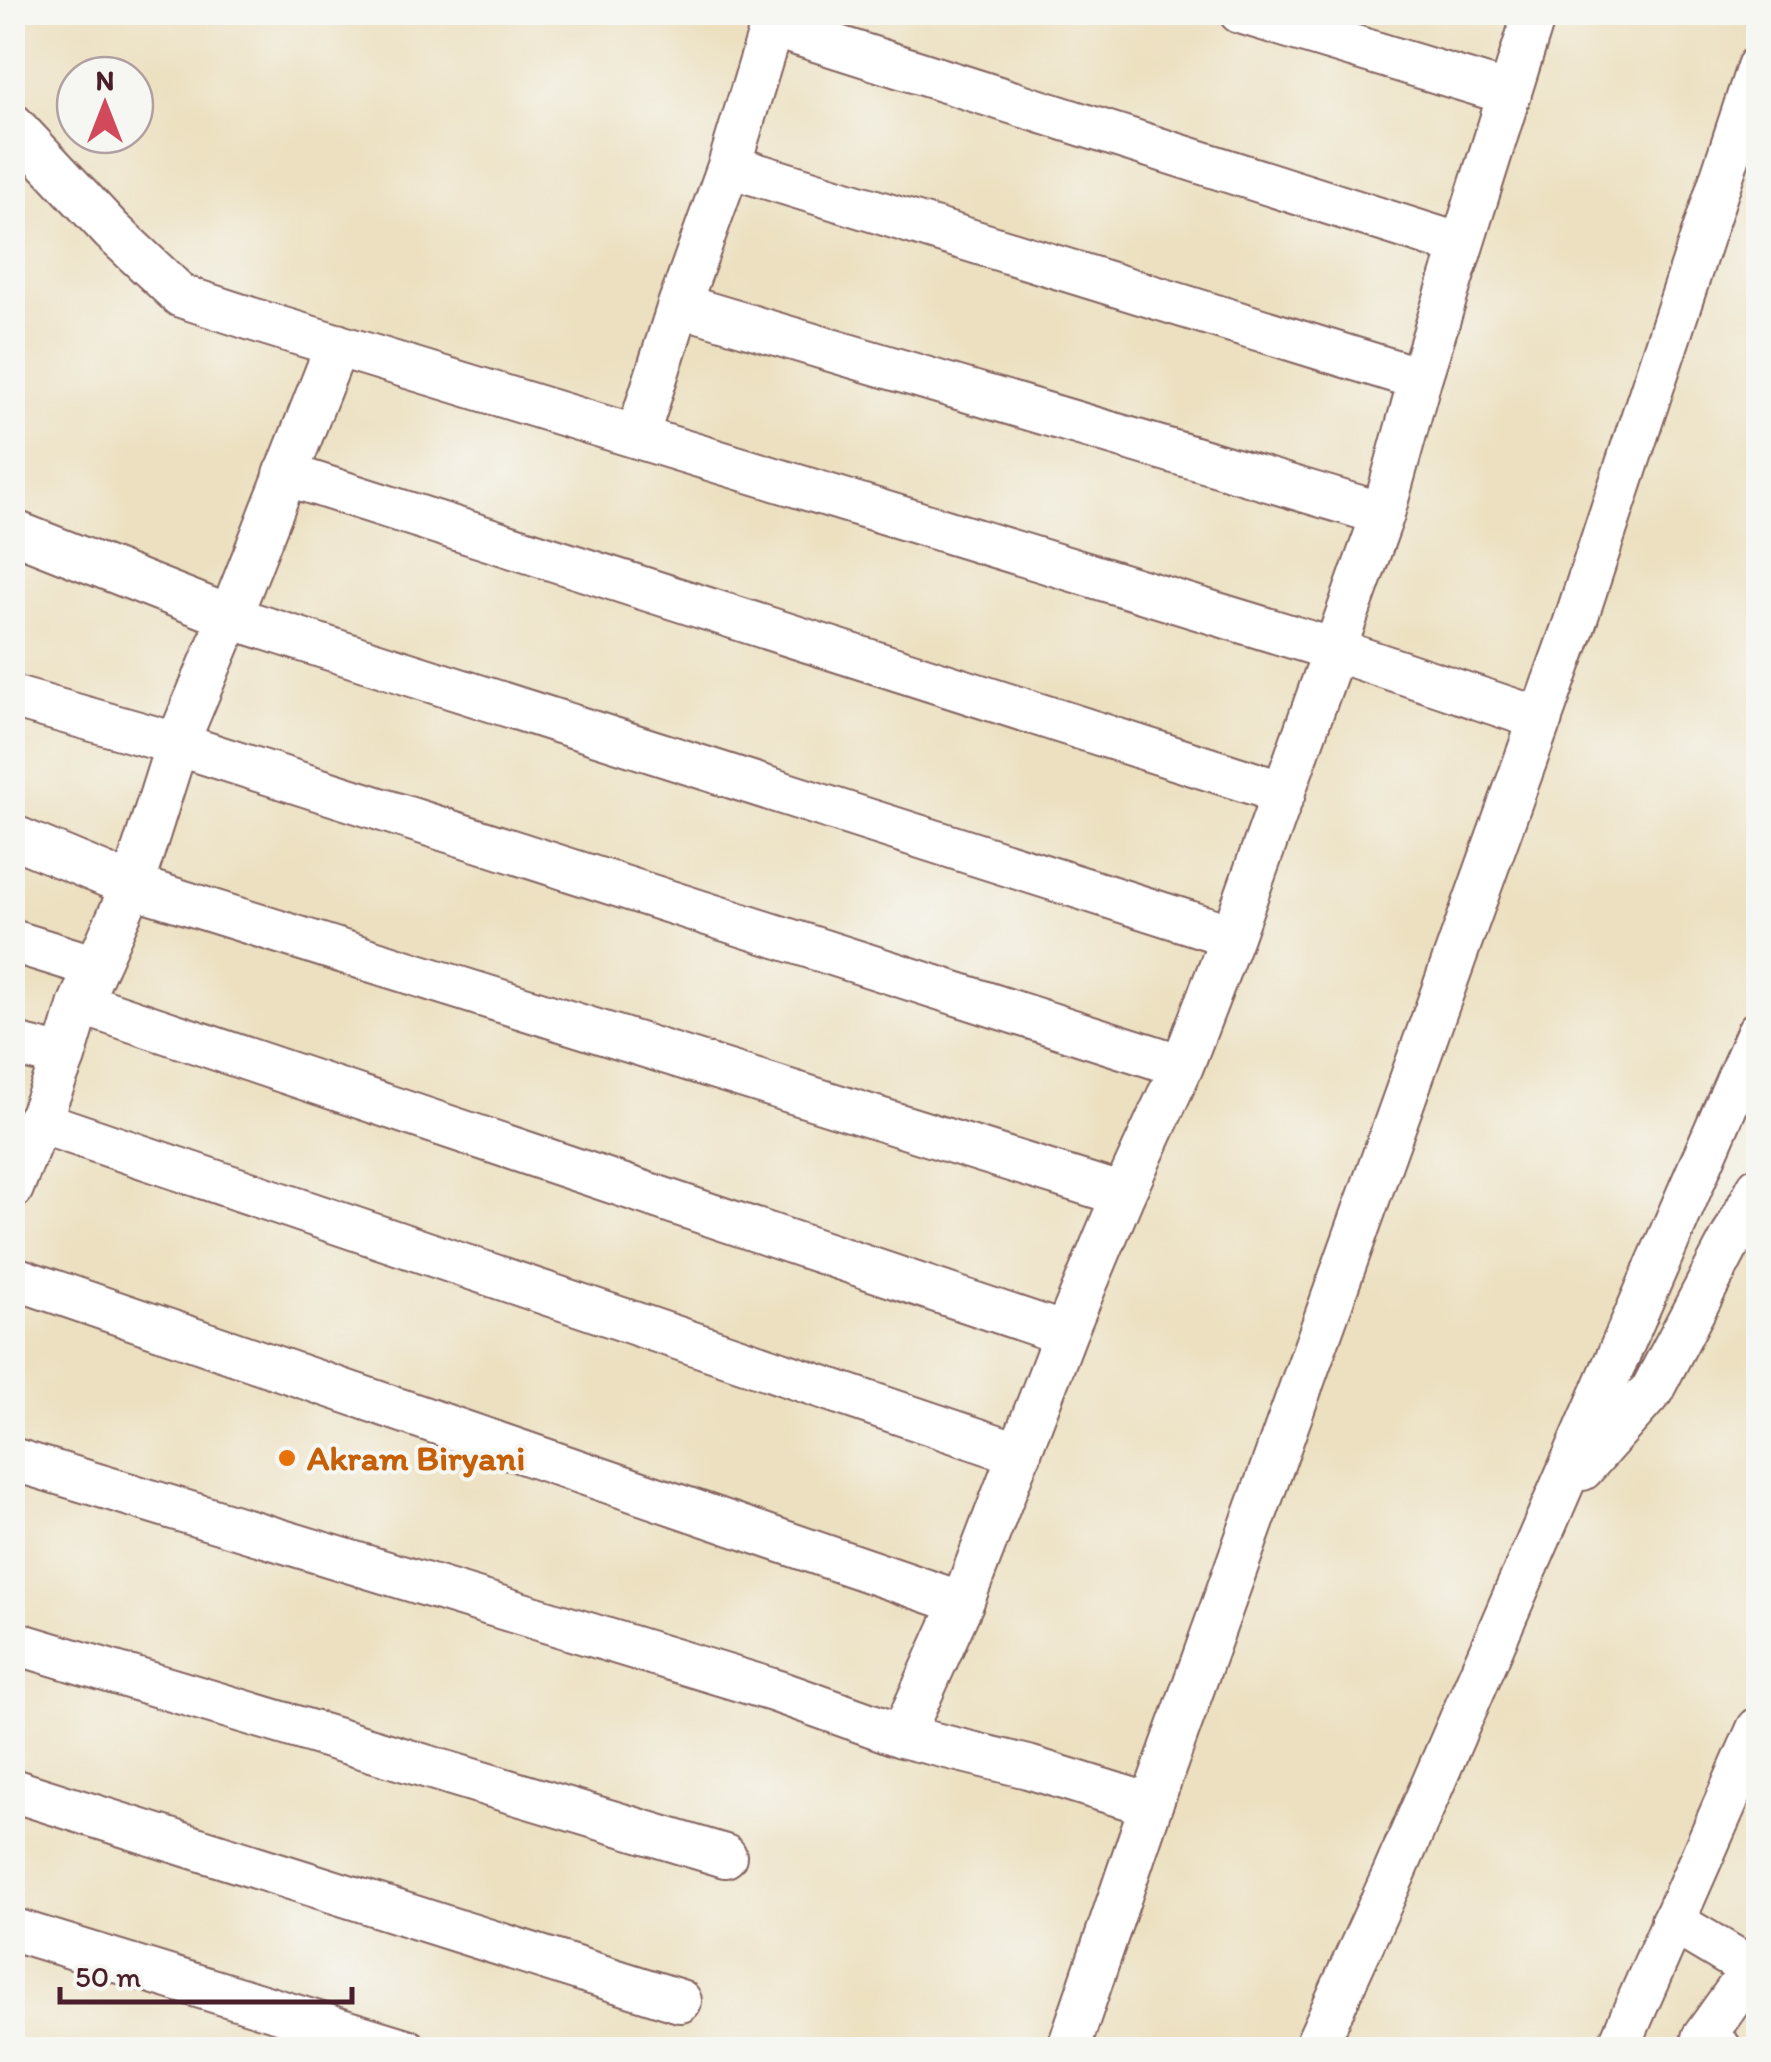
<svg xmlns="http://www.w3.org/2000/svg" width="1771" height="2062" viewBox="0 0 1771 2062" font-family="Itim,sans-serif">
	<rect width="100%" height="100%" fill="#f6f6f2"/>
	<filter id="ink" filterUnits="userSpaceOnUse"><feTurbulence type="fractalNoise" baseFrequency=".01" numOctaves="2"/><feDisplacementMap in="SourceGraphic" scale="20" xChannelSelector="R" yChannelSelector="G"/><feConvolveMatrix kernelMatrix="1 2 1 2 8 2 1 2 1" color-interpolation-filters="sRGB"/></filter>
	<filter id="wash" filterUnits="userSpaceOnUse"><feTurbulence type="fractalNoise" baseFrequency=".0048" numOctaves="4" result="noise"/><feDisplacementMap in="SourceGraphic" scale="40" xChannelSelector="R" yChannelSelector="G"/><feGaussianBlur stdDeviation="2.25" result="paint"/><feColorMatrix in="noise" values="0 0 0 0 0 0 0 0 0 0 0 0 0 0 0 0 0 1.4 0 .05"/><feComposite in="paint" operator="in"/></filter>
	<g filter="url(#wash)">
		<rect width="100%" height="100%" fill="#ece0c0"/>
	</g>
	<g filter="url(#ink)">
		<g fill="none" stroke-linecap="round" stroke-linejoin="round">
			<g stroke="#83635f" stroke-width="46">
				<path id="minor" d="M1240 12 1510 94
					M772 26 1461 245
					M12 124 112 231 181 296 267 324 1335 650 1541 719
					M729 166 1420 379
					M679 305 1383 514
					M637 437 679 305 729 166 776 12
					M285 474 1284 793
					M12 531 230 617 1232 936
					M12 697 177 744 1182 1066
					M12 836 132 886 1123 1195
					M12 941 96 967
					M80 1003 1065 1334
					M12 1044 64 1057
					M37 1121 1020 1454
					M12 1188 64 1057 80 1003 132 886 177 744 230 617 337 345
					M12 1277 962 1603
					M12 1459 776 1691 902 1736 1028 1767 1151 1805
					M1582 1469 1652 1390 1758 1188
					M12 1642 725 1856
					M902 1736 962 1603 1065 1334 1123 1195 1182 1066 1232 936 1383 514 1420 379 1535 12
					M12 1790 680 2001
					M1672 1921 1754 1970
					M12 1929 406 2050
					M1068 2050 1151 1805 1574 625 1758 67
					M1314 2050 1394 1874 1758 1032
					M1617 2050 1758 1729
					M1721 2050 1703 2038 1758 1961"/>
			</g>
			<use href="#minor" stroke="#fff" stroke-width="42"/>
		</g>
	</g>
	<circle fill="#e8710a" stroke="#f6f6f2" stroke-width="4" cx="287" cy="1458" r="10"/>
	<g text-anchor="middle" dominant-baseline="central" stroke-width="8" stroke-linejoin="round" paint-order="stroke">
		<g font-size="35" font-weight="bold" fill="#c56008" stroke="#f6f6f2" text-anchor="start">
			<text x="307" y="1458">Akram Biryani</text>
		</g>
	</g>
	<rect width="1771" height="2062" fill="none" stroke="#f6f6f2" stroke-width="50"/>
	<g transform="translate(105 105)"><circle r="48" fill="#f6f6f2" stroke="#b1a0a2" stroke-width="2.5"/>
	<path d="M0-8L18 38L0 25L-18 38Z" fill="#d1495b"/>
	<text y="-15" font-size="28" font-weight="bold" text-anchor="middle" fill="#4a1f2b">N</text>
	</g>
	<path d="M60 1987v15h292v-15" fill="none" stroke="#4a1f2b" stroke-width="5"/>
	<text x="75" y="1987" font-size="30" fill="#4a1f2b" stroke="#f6f6f2" stroke-width="8" paint-order="stroke">50 m</text>
</svg>
